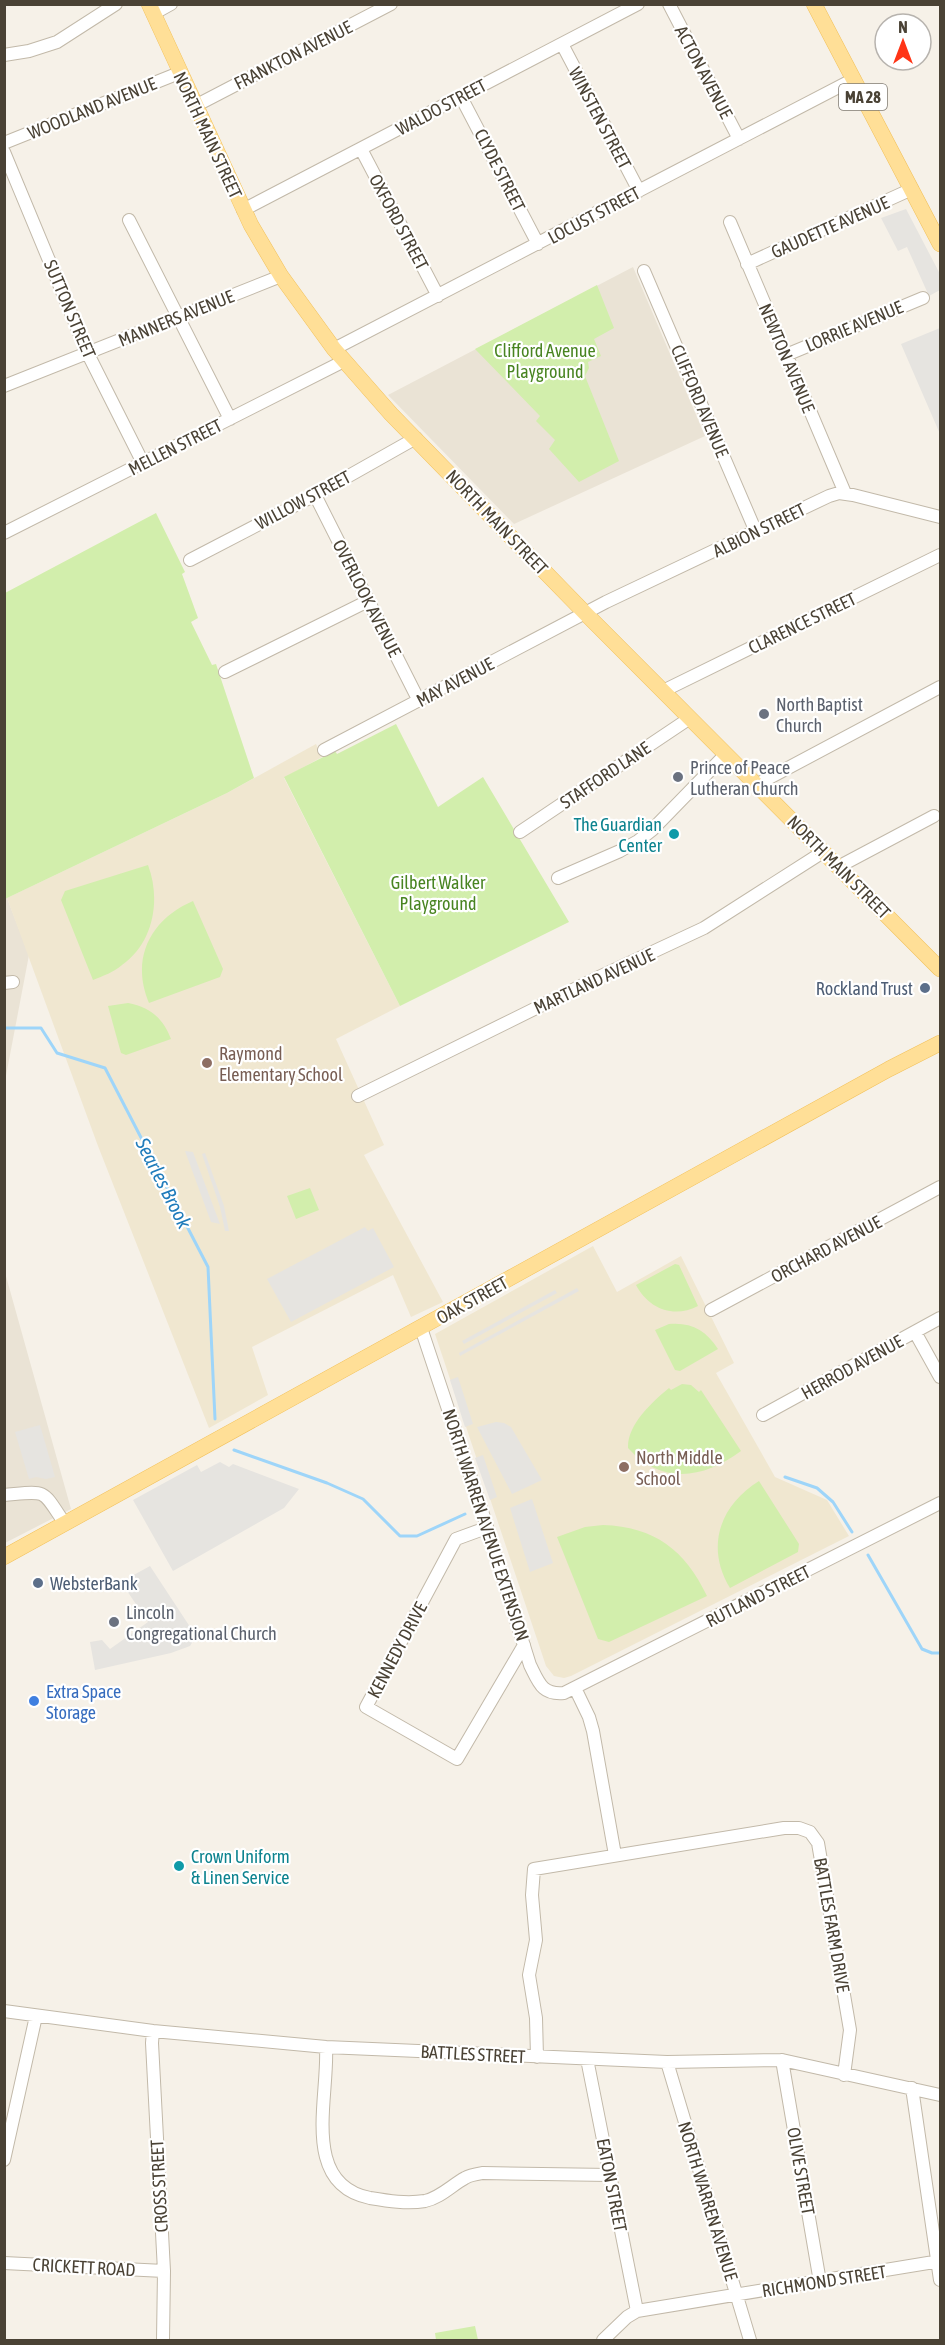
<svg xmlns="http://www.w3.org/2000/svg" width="945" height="2345" viewBox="0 0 945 2345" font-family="'Asap Condensed',sans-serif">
	<rect width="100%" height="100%" fill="#f6f1e8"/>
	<path fill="#eae3d5" d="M633 267 705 436 514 524 388 395Z
		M7 898 29 955 5 1081 4 899Z
		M4 1269 71 1509 5 1543H4Z"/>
	<path fill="#f0e7d0" d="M316 744 322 757 284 778 400 1006 336 1039 384 1145 364 1155 443 1302 411 1317 393 1275 252 1347 268 1395 209 1428 98 1146 7 898 227 793Z
		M593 1246 617 1292 681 1256 734 1363 716 1373 775 1477 827 1500 849 1536 571 1676 564 1678 554 1676 546 1666 435 1334Z"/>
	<path fill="#d2eeac" d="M597 285 614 328 594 339 601 356 588 362 589 368 585 376 619 461 579 482 549 449 555 440 536 421 540 416 475 349Z
		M156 513 185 572 182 574 198 618 191 622 212 665 216 664 254 778 227 793 5 899V593Z
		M396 724 438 807 483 777 569 922 400 1006 284 777 335 751 337 754Z
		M148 865C161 899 154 943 122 965 114 972 103 976 93 980L61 900 65 891Z
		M193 901 223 969 220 977 149 1003C130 958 151 919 193 901Z
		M128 1003C150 1007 163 1018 171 1039L126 1055 121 1053 108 1006Z
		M310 1188 319 1210 296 1219 287 1196Z
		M675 1264 679 1265 698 1306C673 1319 648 1308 636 1285Z
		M669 1324C691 1322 706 1330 718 1349L680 1371 675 1370 655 1330Z
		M682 1384 691 1385 699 1392 701 1390 741 1451C704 1479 661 1485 628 1448 627 1425 652 1402 669 1388L671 1390Z
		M759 1481 799 1544 798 1552 730 1588C705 1547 720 1505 759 1481Z
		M603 1525C655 1527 685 1550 707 1596L609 1642 598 1639 557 1537 585 1527Z
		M475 2326 478 2340H436L435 2333Z"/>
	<path fill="#e6e4e0" d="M906 209 940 274V290L929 296 907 247 898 251 881 218Z
		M940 328V434L901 344Z
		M185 1151 193 1152 220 1224 211 1222Z
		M205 1153 224 1206 229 1231H225L220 1207 202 1154Z
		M365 1227 368 1231 373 1228 394 1267 291 1322 267 1279Z
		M577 1288 579 1291 460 1356 459 1353Z
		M555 1290 557 1293 464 1344 462 1341Z
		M458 1377 473 1424 465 1427 450 1380Z
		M496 1422 504 1423 511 1427 542 1480 512 1494 477 1427Z
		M40 1425 55 1477 46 1479 36 1477 29 1479 15 1432Z
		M483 1455 497 1497 490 1500 475 1458Z
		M220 1462 229 1467 233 1464 299 1489 284 1508 173 1571 133 1500 197 1465 201 1472Z
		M532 1499 553 1563 530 1572 510 1508Z
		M150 1566 196 1636 190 1646 171 1653 95 1670 90 1642 102 1640 110 1649 148 1622 121 1582Z"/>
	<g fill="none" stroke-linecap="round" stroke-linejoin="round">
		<path stroke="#9ed5f9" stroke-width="3" d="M5 1028H41L57 1053 105 1068 208 1267 215 1419
			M234 1450 327 1483 363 1499 400 1536H417L465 1514
			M785 1477 817 1488 833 1502 852 1532
			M868 1555 922 1649 932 1653H940"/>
		<g stroke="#c2b9a9" stroke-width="14">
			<path id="minor" d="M669 4 739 139
				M153 14 171 4
				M562 44 639 191
				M4 55 29 51 57 42 116 4
				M461 97 538 244
				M195 106 391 4
				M4 143 179 73
				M361 149 438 296
				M4 152 88 354 143 463
				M243 210 638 4
				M129 220 230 419
				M730 222 845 493
				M747 264 912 189
				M644 271 756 532
				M334 349 854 79
				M786 355 923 298
				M4 386 281 276
				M315 495 419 701
				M4 533 344 361
				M190 560 315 495 416 438
				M225 672 368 601
				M663 691 940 555
				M324 750 606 602 829 496 839 493 853 495 940 517
				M756 785 940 687
				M520 832 690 718
				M838 867 934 816
				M558 878 620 851 638 841 652 830 726 754
				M4 983 13 982
				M358 1096 599 977 704 928 823 852
				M711 1310 940 1187
				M421 1328 482 1511 530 1665C539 1683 542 1695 564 1693L940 1503
				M915 1332 940 1377
				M763 1415 940 1318
				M4 1495C48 1491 41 1488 65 1524
				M486 1528 456 1539 366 1707 457 1759 524 1645
				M575 1688 589 1717 593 1731 615 1855
				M4 2011 153 2031 326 2047 667 2062 782 2060 940 2095
				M153 2031 152 2043 164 2271 163 2340
				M326 2047C329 2098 300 2184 370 2198 388 2201 407 2204 425 2201 440 2198 452 2185 465 2178 470 2175 477 2174 483 2173L610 2175
				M537 2057 536 2018 529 1975 536 1940 532 1895 534 1869 784 1828H799L810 1832 818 1843 850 2030 844 2075
				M587 2059 637 2311
				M782 2060 820 2282
				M667 2062 750 2340
				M912 2088 940 2280
				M4 2160 36 2016
				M4 2263 164 2271
				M603 2340 627 2317 637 2311 940 2261"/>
		</g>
		<g stroke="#f2c15a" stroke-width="16">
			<path id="major" d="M149 4 251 225 281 276 334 349 391 414 586 614 940 969
				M814 4 940 244
				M4 1557 889 1069 940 1043"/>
		</g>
		<use href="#minor" stroke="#fff" stroke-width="12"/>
		<use href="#major" stroke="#ffdf97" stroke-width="15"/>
	</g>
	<g fill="#6b7280" stroke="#fff" stroke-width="2">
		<circle cx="764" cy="714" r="6"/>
		<circle cx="678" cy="777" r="6"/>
		<circle cx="114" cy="1622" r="6"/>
	</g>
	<g fill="#0f9aa8" stroke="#fff" stroke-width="2">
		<circle cx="674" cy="834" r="6"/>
		<circle cx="179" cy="1866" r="6"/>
	</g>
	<g fill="#5c6f8a" stroke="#fff" stroke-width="2">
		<circle cx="925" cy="988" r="6"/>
		<circle cx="38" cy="1583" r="6"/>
	</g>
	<g fill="#8d6e63" stroke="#fff" stroke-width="2">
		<circle cx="207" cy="1063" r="6"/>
		<circle cx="624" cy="1467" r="6"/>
	</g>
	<circle fill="#3f7fe0" stroke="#fff" stroke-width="2" cx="34" cy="1701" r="6"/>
	<g text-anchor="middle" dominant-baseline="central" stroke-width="4.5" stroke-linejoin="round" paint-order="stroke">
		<rect fill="#fff" stroke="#807b72" stroke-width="1.5" x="839" y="84" width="48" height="26" rx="4.5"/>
		<g font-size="16" font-weight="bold" fill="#4a4235">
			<text x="863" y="97">MA 28</text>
		</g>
		<g font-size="18" fill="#4a4235" stroke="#fff">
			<text transform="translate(293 55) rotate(-27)">FRANKTON AVENUE</text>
			<text transform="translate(704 72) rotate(62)">ACTON AVENUE</text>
			<text transform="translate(441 107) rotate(-28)">WALDO STREET</text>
			<text transform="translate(92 108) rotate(-22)">WOODLAND AVENUE</text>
			<text transform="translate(600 118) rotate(62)">WINSTEN STREET</text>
			<text transform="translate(208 135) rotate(65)">NORTH MAIN STREET</text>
			<text transform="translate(500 170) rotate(63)">CLYDE STREET</text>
			<text transform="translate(594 215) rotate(-28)">LOCUST STREET</text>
			<text transform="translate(399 222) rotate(62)">OXFORD STREET</text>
			<text transform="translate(830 227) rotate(-24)">GAUDETTE AVENUE</text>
			<text transform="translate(70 309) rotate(67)">SUTTON STREET</text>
			<text transform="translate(176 318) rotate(-22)">MANNERS AVENUE</text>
			<text transform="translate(854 326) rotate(-23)">LORRIE AVENUE</text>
			<text transform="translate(787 358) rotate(67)">NEWTON AVENUE</text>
			<text transform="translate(700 401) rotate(67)">CLIFFORD AVENUE</text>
			<text transform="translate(175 447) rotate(-27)">MELLEN STREET</text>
			<text transform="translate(303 500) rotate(-28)">WILLOW STREET</text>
			<text transform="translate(497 522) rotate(46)">NORTH MAIN STREET</text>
			<text transform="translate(759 530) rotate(-26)">ALBION STREET</text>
			<text transform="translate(367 598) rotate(63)">OVERLOOK AVENUE</text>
			<text transform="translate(802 623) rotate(-26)">CLARENCE STREET</text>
			<text transform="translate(455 682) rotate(-28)">MAY AVENUE</text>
			<text transform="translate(605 775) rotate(-34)">STAFFORD LANE</text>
			<text transform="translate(839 867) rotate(45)">NORTH MAIN STREET</text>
			<text transform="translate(594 981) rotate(-25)">MARTLAND AVENUE</text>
			<text transform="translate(826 1249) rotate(-28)">ORCHARD AVENUE</text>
			<text transform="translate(472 1300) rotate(-29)">OAK STREET</text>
			<text transform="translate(852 1367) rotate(-29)">HERROD AVENUE</text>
			<text transform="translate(486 1525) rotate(72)">NORTH WARREN AVENUE EXTENSION</text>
			<text transform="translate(758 1596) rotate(-27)">RUTLAND STREET</text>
			<text transform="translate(397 1650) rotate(-62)">KENNEDY DRIVE</text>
			<text transform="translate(832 1925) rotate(80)">BATTLES FARM DRIVE</text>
			<text transform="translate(473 2054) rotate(3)">BATTLES STREET</text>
			<text transform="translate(801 2171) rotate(80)">OLIVE STREET</text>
			<text transform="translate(612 2185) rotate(79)">EATON STREET</text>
			<text transform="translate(159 2186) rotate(-93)">CROSS STREET</text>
			<text transform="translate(708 2201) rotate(73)">NORTH WARREN AVENUE</text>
			<text transform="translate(84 2267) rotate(3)">CRICKETT ROAD</text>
			<text transform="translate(824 2281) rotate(-9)">RICHMOND STREET</text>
		</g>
		<g font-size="18" fill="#488421" stroke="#fff">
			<text x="545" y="350">Clifford Avenue<tspan x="545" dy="21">Playground</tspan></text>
			<text x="438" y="882">Gilbert Walker<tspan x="438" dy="21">Playground</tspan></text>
		</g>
		<g font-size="18" fill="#5b616d" stroke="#fff" text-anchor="start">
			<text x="776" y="704">North Baptist<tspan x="776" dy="21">Church</tspan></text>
			<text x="690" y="767">Prince of Peace<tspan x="690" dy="21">Lutheran Church</tspan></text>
			<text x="126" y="1612">Lincoln<tspan x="126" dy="21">Congregational Church</tspan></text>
		</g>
		<g font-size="18" fill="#0d838f" stroke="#fff" text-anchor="end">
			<text x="662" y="824">The Guardian<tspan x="662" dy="21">Center</tspan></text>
			<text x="191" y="1856" text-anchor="start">Crown Uniform<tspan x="191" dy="21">&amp; Linen Service</tspan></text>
		</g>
		<g font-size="18" fill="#4e5e75" stroke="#fff" text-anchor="end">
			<text x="913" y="988">Rockland Trust</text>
			<text x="50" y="1583" text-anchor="start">WebsterBank</text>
		</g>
		<g font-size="18" fill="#785e54" stroke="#fff" text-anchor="start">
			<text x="219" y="1053">Raymond<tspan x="219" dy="21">Elementary School</tspan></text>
			<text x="636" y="1457">North Middle<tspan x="636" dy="21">School</tspan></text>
		</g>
		<g font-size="18" fill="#366cbe" stroke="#fff" text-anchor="start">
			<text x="46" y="1691">Extra Space<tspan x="46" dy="21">Storage</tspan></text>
		</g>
		<g font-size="20" font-style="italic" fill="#207cbb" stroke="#fff">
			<text transform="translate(164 1183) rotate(63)">Searles Brook</text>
		</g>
	</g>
	<rect width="945" height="2345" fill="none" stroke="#4a4235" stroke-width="12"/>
	<g transform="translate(903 42)"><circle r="28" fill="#ffffff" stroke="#b7b3ae" stroke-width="1.5"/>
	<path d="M0-4.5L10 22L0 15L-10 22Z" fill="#ff3415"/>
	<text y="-9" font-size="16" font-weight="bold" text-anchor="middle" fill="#4a4235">N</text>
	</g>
</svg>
